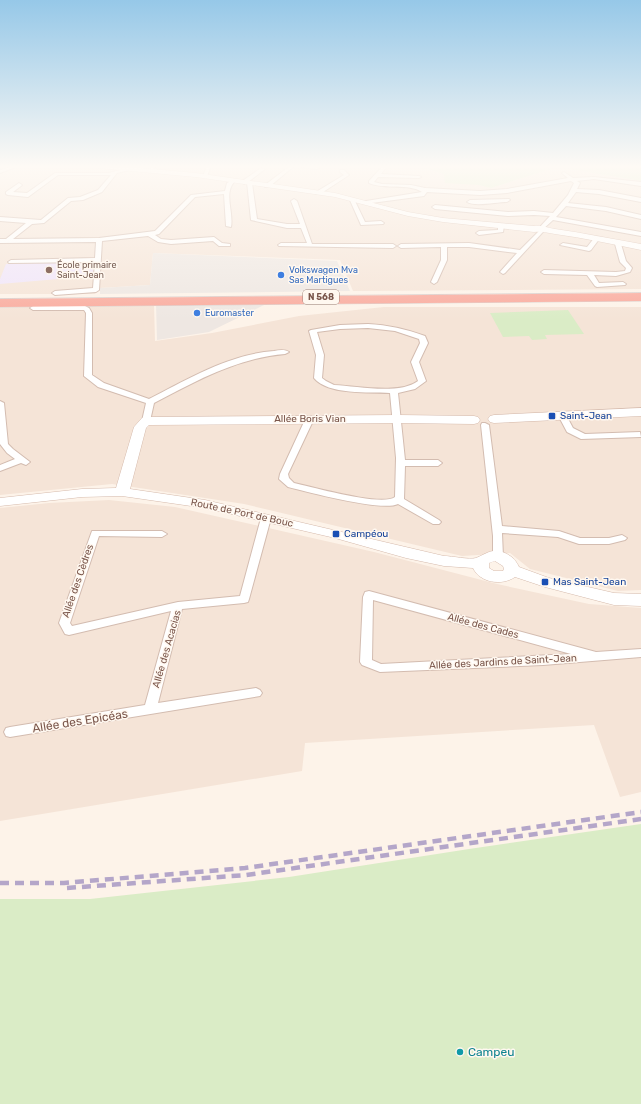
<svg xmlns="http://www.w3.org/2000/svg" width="641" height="1104" viewBox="0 0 641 1104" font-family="Rubik,sans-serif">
	<rect width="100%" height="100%" fill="#fdf3e9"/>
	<path fill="#f5e4d7" d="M0 166H416L491 188 557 167 641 181V289L353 291 340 260 153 253 150 285 100 288 95 294H0Z
		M154 304 155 341 212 333 299 316 384 307H641V590L618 591 530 569 510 553 462 556 244 504 146 489 112 484 0 495V307Z
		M109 500 175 507 374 552 497 584 589 604 641 608V792L620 797 594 725 305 743 302 771 0 821V508L49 503Z"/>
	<path fill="#eee7e2" d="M153 253 337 261 350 291 100 294V288L150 285Z
		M156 304H266L209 332 157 340Z"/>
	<path fill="#f0e5fa" d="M94 261 93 276 0 284V279L6 264Z"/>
	<path fill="#daecc6" d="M416 166H641V181L557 167 491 188 479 185 445 183 444 174Z
		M568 310 584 334 545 335 547 339 532 340 529 336 503 337 490 313Z
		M641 824V1104H0V899H90L289 877 469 849Z"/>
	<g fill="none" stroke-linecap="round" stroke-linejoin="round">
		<g stroke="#d3bcb0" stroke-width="2">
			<path id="street" d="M14 166H19L0 173V170Z
				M152 166H156L151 172 149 171Z
				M207 166H211L207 176 205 177 203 176Z
				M290 166H294L269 187H265V185Z
				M296 166H308L319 168 317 169Z
				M383 166H387L381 174 419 176 421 177 419 178 378 177 374 182 382 184 411 185 425 188 480 191 507 189 568 178 562 173 564 172 573 178 594 177 641 182V186L594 179 577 181 580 183 577 189 599 190 641 198V202L599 194 576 192 568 203 606 207 641 215V219L606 211 566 206 556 217 641 232V236L553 220 542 230 539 228 550 216 534 215 508 216 435 209 432 207 435 205 508 212 534 211 553 213 568 195 574 183 571 181 507 193 480 195 427 192 424 196 364 204V202L366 201 422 192C409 183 385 190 369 183V181Z
				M127 168 129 170 117 173 102 192 83 200 71 201 44 223 32 224 13 239 99 238 155 231 191 195 225 191 227 183 233 180 235 181C223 193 234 212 231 227L226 226 224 194 195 197 159 234 155 235 161 239 171 240 214 237 222 243 230 244V246H219L213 241 171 244 158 242 148 236 102 241 99 290 96 292 55 295 52 293 55 291 93 288 95 262 9 263 8 262 11 260 95 258 96 242 0 243V239H6L26 223 0 221V217L41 220 68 198 80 197 98 190 111 175H58L28 197 8 195 6 194V192L19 183 22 185 21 186 13 192 27 193 55 173H109Z
				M261 168 265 169 248 182 252 183 257 219 287 224H300L291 201 294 199 297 201 312 244H393L396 246 393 248 279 246 278 245 281 243H307L301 228H287L251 220 247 182 244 184 241 182Z
				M340 170H344L349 175 320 194H316V192L344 175 340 172Z
				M349 198 354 199 365 222 381 221 384 223 383 224 361 225Z
				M509 199 510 200 507 202C497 202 475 207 467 202L470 200Z
				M501 224 504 226 503 232 479 235 476 233 479 231 498 230V226Z
				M540 230 543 232 542 233 505 273 503 274 500 272 517 253 469 247H447V260L437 282 434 284 431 282 441 260V247L401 248 398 246 401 244 469 243 520 250Z
				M595 237 600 238 591 250 589 251 560 245 563 243 587 247Z
				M617 241 622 242 621 244 626 261 632 268 630 272 616 276 594 275 599 283 623 282 626 284 625 285 597 287 595 286 587 275 544 274 541 272 544 270 616 272 625 271 626 268 620 262 615 244Z
				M83 305 89 308 92 313V375L104 383 149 399C188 379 230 354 274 351 279 350 285 349 289 352L285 354C237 358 196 381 154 403L150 421 146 423 142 421 146 403 98 387 84 376 86 313 84 310H33L30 308 33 306Z
				M368 324C388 325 406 329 425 336L428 343 419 362 426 381 415 389 398 393 405 460H438L442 463 438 466H405L404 499 439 520 441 522 439 524H433L398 504C382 512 308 492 288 487L279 479 280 474 304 422 311 417 315 419 312 423 288 474 289 478 294 483C313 487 382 507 395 497L396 458 390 393C369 392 328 395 314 378L316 355 309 331 311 330 340 325ZM368 328 395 331 419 339 420 343 411 362 418 381C400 395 356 386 334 385L326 381 322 378 324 355 317 332 340 329Z
				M0 401 4 403 8 444 13 449 30 462 26 465 21 463 0 471V465L15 459 7 453 0 444Z
				M559 413H565L573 428 585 434 640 432 641 437 581 439 567 432 558 415Z
				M482 423H485L489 425 502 526 559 531 580 538H609L622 535 627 538 625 540 609 544H579L558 537 502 533 503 557 502 559H494L493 557V536L481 425Z
				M266 515 271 518 249 599 248 602 244 603 182 609 158 703 256 688 260 690 262 693 260 696 10 737 6 736 4 732 6 728 10 727 145 705 171 611 69 635 65 634 59 623 92 531H162L167 534 162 537 99 536 70 623 72 626 178 602 240 596 261 518Z
				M369 591 596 652 641 649V657L543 665 380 672 362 665 360 662 363 597 365 592ZM373 600 571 654 381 664 372 660Z"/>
		</g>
		<g stroke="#d6bbad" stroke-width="1">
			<path id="secondary" d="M95 166H118L196 173 335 193 408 212 443 218 534 226C542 225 547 228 555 229 584 233 612 239 641 244V250C612 244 584 238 555 234 548 233 542 231 534 232L443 222 408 216 335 197 196 177 99 168Z
				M641 408V416L494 423 490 422 488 419 490 416 494 415Z
				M398 415 474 416 478 417 480 420 478 423 474 424 398 423 149 425 146 428 130 489 205 500 444 556C452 556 469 560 476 558 481 556 487 552 493 551 504 550 515 557 519 567L549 578 614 593 641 594V606L614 605 545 587 515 577C502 586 480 583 473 568L444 566 406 558 335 538 205 508 122 496 82 497 0 506V498L82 489 116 488 134 427 142 418 146 417ZM495 561 503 566 504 569 503 571H494L489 568V563Z"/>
		</g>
		<g stroke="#dad0cd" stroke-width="1">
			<path id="highway" d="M641 293V301L0 307V299Z"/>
		</g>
		<use href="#street" fill="#fff" fill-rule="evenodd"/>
		<use href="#secondary" fill="#fff" fill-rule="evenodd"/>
		<use href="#highway" fill="#f9ac9f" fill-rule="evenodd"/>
		<path stroke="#b4a6c9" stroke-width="4.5" stroke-dasharray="9 6" stroke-linecap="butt" d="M0 883H64L245 868 641 812
			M67 888 246 875 641 819"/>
	</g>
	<linearGradient id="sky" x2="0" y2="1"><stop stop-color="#96c8e8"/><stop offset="0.52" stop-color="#fefaf5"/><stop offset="1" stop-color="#fefaf5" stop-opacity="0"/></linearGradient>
	<rect width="641" height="320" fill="url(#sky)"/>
	<circle fill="#8d6e63" stroke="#fff8f0" stroke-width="1.5" cx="49" cy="270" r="4"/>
	<g fill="#3f7fe0" stroke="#fff8f0" stroke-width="1.5">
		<circle cx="281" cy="275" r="4"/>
		<circle cx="197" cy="313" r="4"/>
	</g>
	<g fill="#1a4fb4" stroke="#fff8f0" stroke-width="1.5">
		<rect x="548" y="412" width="8" height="8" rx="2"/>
		<rect x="332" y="530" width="8" height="8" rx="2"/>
		<rect x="541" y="578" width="8" height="8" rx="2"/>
	</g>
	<circle fill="#0f9aa8" stroke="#fff8f0" stroke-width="1.5" cx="460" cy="1052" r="4"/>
	<g text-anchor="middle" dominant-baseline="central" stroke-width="3" stroke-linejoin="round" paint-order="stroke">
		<g font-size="9" fill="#785e54" stroke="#fff8f0" text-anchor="start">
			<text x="57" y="265">École primaire<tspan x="57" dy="10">Saint-Jean</tspan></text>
		</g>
		<g font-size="9" fill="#366cbe" stroke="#fff8f0" text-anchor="start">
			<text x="289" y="270">Volkswagen Mva<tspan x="289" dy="10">Sas Martigues</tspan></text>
			<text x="205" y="313">Euromaster</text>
		</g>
		<rect fill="#fff8f0" stroke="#a2877c" stroke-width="1" x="303" y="290" width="36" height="14" rx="3"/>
		<g font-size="9" font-weight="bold" fill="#7a564b">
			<text x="321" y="297">N 568</text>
		</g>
		<g font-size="10" fill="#164399" stroke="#fff8f0" text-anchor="start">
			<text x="560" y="416">Saint-Jean</text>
			<text x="344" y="534">Campéou</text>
			<text x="553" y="582">Mas Saint-Jean</text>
		</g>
		<g font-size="10" fill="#7a564b" stroke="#fff8f0">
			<text x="310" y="419">Allée Boris Vian</text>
			<text transform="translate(242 513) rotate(12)">Route de Port de Bouc</text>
			<text transform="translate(78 581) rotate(-71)">Allée des Cèdres</text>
			<text transform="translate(483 626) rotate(15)">Allée des Cades</text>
			<text transform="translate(167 649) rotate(-74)">Allée des Acacias</text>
			<text transform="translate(503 662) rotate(-3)">Allée des Jardins de Saint-Jean</text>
		</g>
		<g font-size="12" fill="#7a564b" stroke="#fff8f0">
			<text transform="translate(80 721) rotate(-9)">Allée des Epicéas</text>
		</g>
		<g font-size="12" fill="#0d838f" stroke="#fff8f0" text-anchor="start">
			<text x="468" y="1052">Campeu</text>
		</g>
	</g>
</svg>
